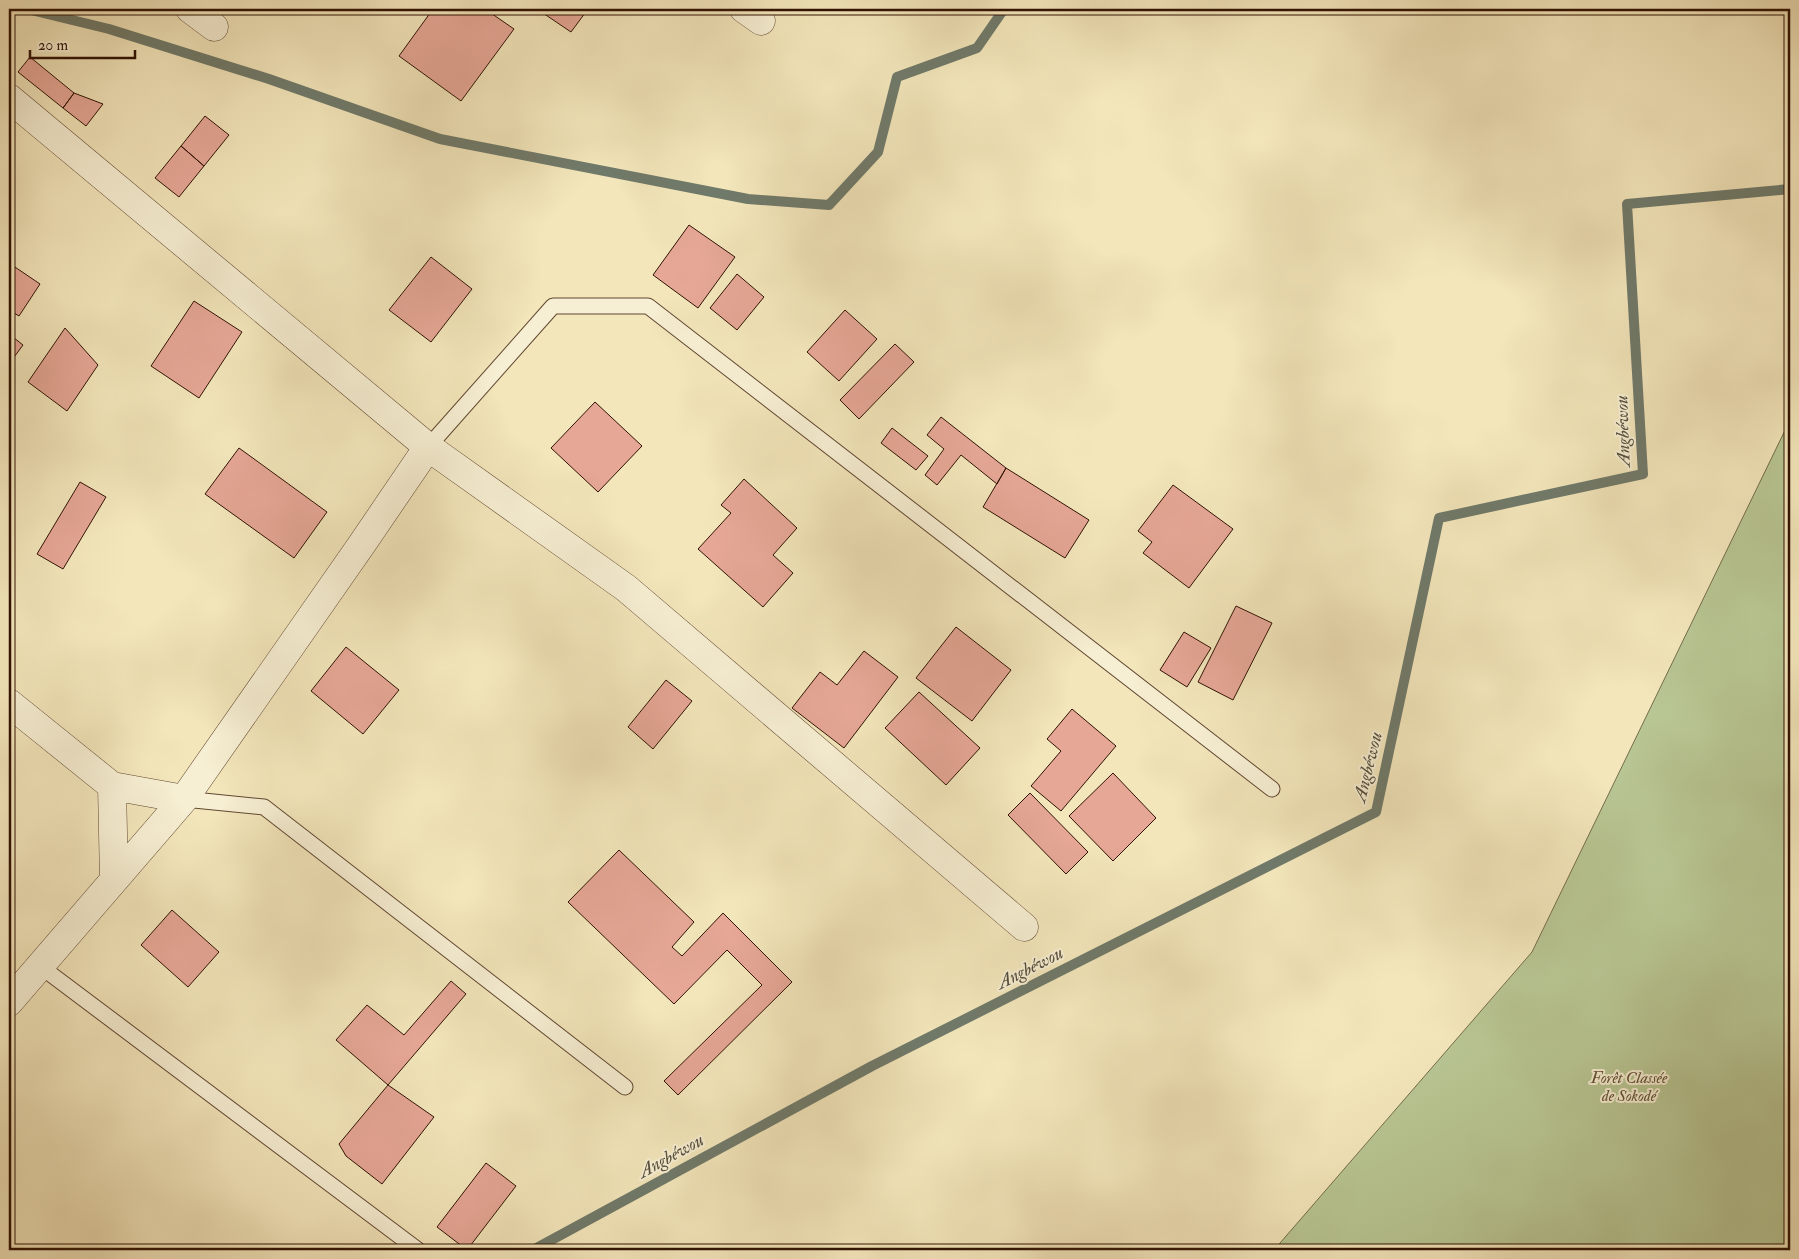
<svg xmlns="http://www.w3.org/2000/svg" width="1799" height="1259" viewBox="0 0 1799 1259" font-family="'IM FELL Double Pica',serif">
	<rect width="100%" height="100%" fill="#f3e6bb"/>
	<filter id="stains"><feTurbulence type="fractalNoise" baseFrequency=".004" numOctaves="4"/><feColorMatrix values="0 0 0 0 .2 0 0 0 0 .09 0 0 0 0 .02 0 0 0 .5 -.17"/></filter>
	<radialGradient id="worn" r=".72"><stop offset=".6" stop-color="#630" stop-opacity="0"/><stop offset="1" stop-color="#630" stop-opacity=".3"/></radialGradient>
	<path fill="#b8c693" stroke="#746c4b" d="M1790 420V1250H1274L1532 952Z"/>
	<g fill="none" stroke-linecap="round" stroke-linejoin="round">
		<path stroke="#707a6a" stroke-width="10" d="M27 9 109 29 269 79 440 139 748 199 829 205 878 152 897 77 977 48 1004 9
			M533 1250 872 1066 1376 812 1439 518 1643 474 1627 204 1790 189"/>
	</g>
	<path fill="#e6a796" stroke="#301203" d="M433 9H485L514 29 461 101 399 56Z
		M537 9H588L571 32Z
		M30 57 74 93 63 108 18 72Z
		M74 93 103 104 86 126 63 108Z
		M205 116 229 135 204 166 181 146Z
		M181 146 204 166 179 197 155 178Z
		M689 225 735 257 698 308 653 275Z
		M431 257 472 289 431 342 389 310Z
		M9 263 40 284 19 316 9 310Z
		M737 274 764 297 737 330 710 308Z
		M194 301 242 332 199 398 151 366Z
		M845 310 877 339 839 381 807 352Z
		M65 328 98 365 67 411 28 382Z
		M9 334 23 345 9 364Z
		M895 344 914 362 859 419 840 400Z
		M595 402 642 446 598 492 551 448Z
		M941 417 1006 468 997 484 961 455 937 485 925 475 944 449 927 435Z
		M892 428 928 456 916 470 881 443Z
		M239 448 327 512 294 558 205 494Z
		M1006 468 1089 520 1065 558 983 507Z
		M744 479 797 528 773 555 793 573 763 607 698 549 731 513 721 505Z
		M80 482 106 497 63 569 37 554Z
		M1173 485 1233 529 1189 588 1143 553 1152 542 1138 531Z
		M1236 606 1272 623 1233 700 1198 682Z
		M956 627 1011 670 972 721 916 678Z
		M1184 632 1211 648 1187 687 1160 670Z
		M346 647 399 690 363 734 311 691Z
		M864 651 898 677 844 748 792 708 820 672 837 685Z
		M666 680 692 701 653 749 628 727Z
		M919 692 980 748 946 785 885 728Z
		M1072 709 1116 746 1061 811 1031 786 1061 751 1047 739Z
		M1113 773 1156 818 1113 861 1069 816Z
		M1030 793 1088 852 1066 874 1008 815Z
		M619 850 694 922 672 947 682 956 723 913 792 982 678 1095 664 1081 762 985 727 950 674 1004 568 902Z
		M172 910 219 952 188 987 141 945Z
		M451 981 466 994 388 1085 336 1040 367 1005 404 1035Z
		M388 1085 434 1117 382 1184 346 1156 339 1144Z
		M486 1163 516 1186 467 1250 437 1227Z"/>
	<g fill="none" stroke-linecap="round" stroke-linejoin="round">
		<g stroke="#614731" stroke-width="17">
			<path id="lane" d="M428 447 553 306H648L1272 789
				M184 799 264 807 625 1087
				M40 966 418 1250"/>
		</g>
		<g stroke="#614731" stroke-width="29">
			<path id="street" d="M190 9 214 27
				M744 9 761 21
				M9 98 428 447 626 588 1024 927
				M9 703 112 786 114 880
				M112 786 184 799
				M9 1002 184 799 362 544 428 447"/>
		</g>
		<use href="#lane" stroke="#f7efd3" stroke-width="15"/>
		<use href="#street" stroke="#f7efd3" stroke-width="28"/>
	</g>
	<g text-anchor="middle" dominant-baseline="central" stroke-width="4" stroke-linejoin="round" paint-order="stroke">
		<g font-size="16" font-style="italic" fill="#605135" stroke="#f7efd3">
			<text x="1629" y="1078">Forêt Classée<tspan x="1629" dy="18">de Sokodé</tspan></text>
		</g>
		<g font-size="18" font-style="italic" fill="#554f3f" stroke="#f7efd3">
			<text transform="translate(1623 431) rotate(-92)">Angbéwou</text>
			<text transform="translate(1368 767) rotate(-76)">Angbéwou</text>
			<text transform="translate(1030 968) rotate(-27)">Angbéwou</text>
			<text transform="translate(671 1156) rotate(-29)">Angbéwou</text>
		</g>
	</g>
	<rect width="1799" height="1259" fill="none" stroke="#f3e6bb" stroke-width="30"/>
	<rect x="10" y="10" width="1779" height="1239" fill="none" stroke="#301203" stroke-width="2.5"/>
	<rect x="15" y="15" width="1769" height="1229" fill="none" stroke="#301203"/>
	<path d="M30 50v8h105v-8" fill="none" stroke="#301203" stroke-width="2.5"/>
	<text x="38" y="50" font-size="15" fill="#301203" stroke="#f7efd3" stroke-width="4" paint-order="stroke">20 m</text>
	<rect width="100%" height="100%" filter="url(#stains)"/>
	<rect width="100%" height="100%" fill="url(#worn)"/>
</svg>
